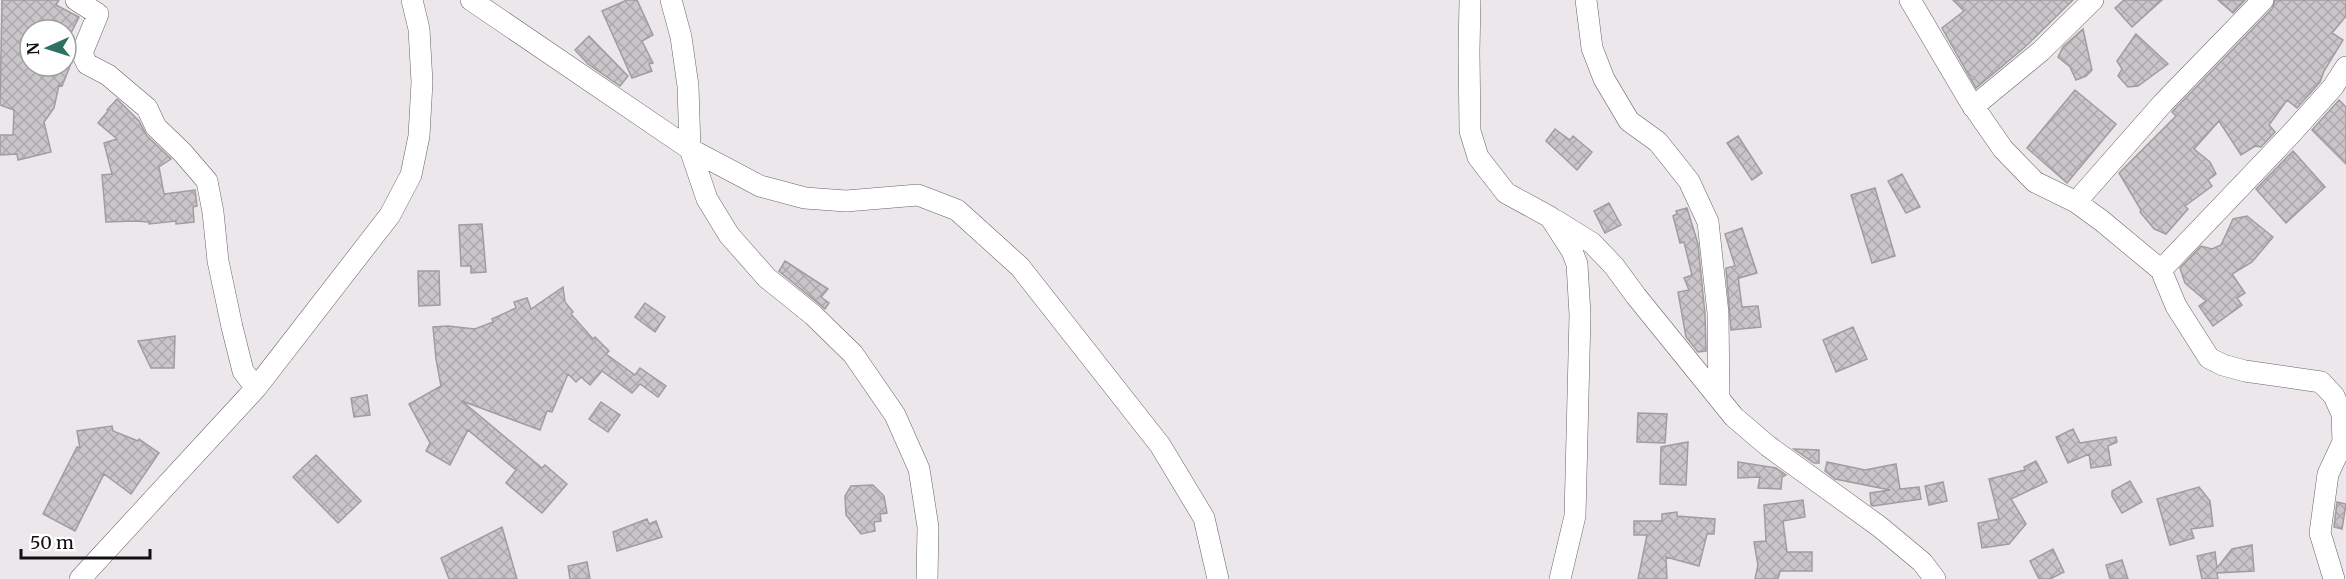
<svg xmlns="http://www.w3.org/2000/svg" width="2346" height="579" viewBox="0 0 2346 579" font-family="Merriweather,serif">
	<defs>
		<pattern id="building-cross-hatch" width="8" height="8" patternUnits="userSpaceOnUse" patternTransform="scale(1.5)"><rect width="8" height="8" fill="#c9c5c9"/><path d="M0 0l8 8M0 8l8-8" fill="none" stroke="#aca8ac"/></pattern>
	</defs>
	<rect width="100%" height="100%" fill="#ebe7ea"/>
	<path fill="url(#building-cross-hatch)" stroke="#a09ca0" stroke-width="1.5" d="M2 0H59L56 5 79 17 70 35 66 33V30H58L42 24 40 30H30V66H70L62 86 59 85 54 108 44 122 51 152 18 160 17 154 0 155V135H13L14 110 0 105Z
		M627 0H637L653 35 642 41 653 63 649 64 652 71 632 78 602 11Z
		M1953 0H2073L2025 47 1976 88 1942 28 1964 11Z
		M2124 0H2162L2132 27 2115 8Z
		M2218 0H2245L2233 13Z
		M2275 0H2346V16L2332 33 2343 40 2324 71 2320 82 2297 108 2287 100 2269 125 2275 132 2261 147 2255 146 2241 155 2219 121 2194 149 2210 162 2216 174 2208 180 2212 186 2185 206 2188 209 2166 234 2154 229 2140 212 2141 210 2119 173 2176 116 2172 112 2272 9Z
		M2083 29 2092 70 2086 76 2076 80 2070 67 2058 57 2063 47Z
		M2136 34 2168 64 2138 86 2128 87 2118 76 2122 69 2117 61Z
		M589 36 628 76 620 86 588 64 575 50Z
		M2075 90 2116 124 2067 183 2027 148Z
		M117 99 139 121 147 136 171 159 159 167 164 194 195 190 197 206 193 207 194 222 176 224V221L149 224V222L135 221 106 222 102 175 112 174 104 143 117 139 98 123 108 111 107 110Z
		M2339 100 2346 107V164L2312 130Z
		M1555 129 1570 140 1573 136 1592 152 1577 170 1546 141Z
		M1738 136 1762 173 1752 180 1727 143Z
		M2293 151 2325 187 2286 223 2256 189Z
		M1902 174 1920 207 1906 213 1888 181Z
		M1875 188 1895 256 1872 263 1851 195Z
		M1609 203 1621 225 1605 233 1594 211Z
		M1687 208 1698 244 1705 314 1706 351 1698 352 1686 337 1678 292 1689 290 1684 278 1692 275 1684 242 1680 243 1673 216 1677 214 1676 211Z
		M2247 216 2273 237 2252 262 2232 274 2245 293 2237 298 2242 305 2213 326 2199 306 2206 301 2185 283 2180 268 2201 246 2212 249 2221 245 2233 219Z
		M482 224 486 272 471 273V266H461L459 225Z
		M1742 228 1757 273 1739 278 1738 276 1742 307 1758 306 1761 327 1731 330 1726 268 1735 266 1725 234Z
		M785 261 828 289 821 297 829 303 825 309 779 271Z
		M418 271H439L440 305 419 306Z
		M563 287 565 302 573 312 571 314 593 339 595 337 609 351 606 354 635 375 640 368 666 386 658 397 640 384 632 393 602 371 590 385 581 377 576 382 568 374 552 412 547 411 540 430 462 401 542 468 545 465 567 484 542 513 506 483 516 470 468 430 450 465 426 451 430 443 409 404 441 386 436 359 433 327 448 326 475 329 493 322 492 319 516 308 514 302 527 298 531 309Z
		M645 303 665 317 655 332 635 317Z
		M1853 327 1867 359 1836 372 1823 340Z
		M175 336 174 368H151L138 341Z
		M367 395 370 415 354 417 351 398Z
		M601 402 620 415 608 432 589 419Z
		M1638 413 1667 414 1665 443 1637 442Z
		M112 426 113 431 138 441 139 439 159 453 131 494 104 474 75 531 43 514 77 447 80 448 77 431Z
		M2073 429 2080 443 2116 437 2117 442 2108 446 2111 465 2091 468 2089 454 2068 463 2056 437Z
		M1688 442 1686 485 1660 484 1661 447Z
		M1794 449 1819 450V463H1814Z
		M316 455 361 501 338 523 293 477Z
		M2036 461 2047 482 2011 499 2026 524 2009 544 1982 548 1978 523 1999 519 1989 479 2025 470 2024 467Z
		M1738 462 1776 468 1786 475 1782 477 1781 489 1758 488 1760 477 1738 478Z
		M1827 462 1865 470 1896 464 1900 489 1919 487 1921 499 1873 506 1871 505 1870 493 1890 490 1835 479 1825 471Z
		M2130 481 2142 502 2122 513 2112 496V491Z
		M1943 482 1947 501 1929 505 1925 486Z
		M873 485 884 496 887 513 880 514 881 521 874 522 875 531 861 534 846 515 845 496 851 486Z
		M2199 487 2210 501 2213 526 2191 529 2194 538 2170 545 2157 499Z
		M1803 500 1805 517 1783 521 1787 552H1812V571H1780L1778 579H1755L1758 565 1754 542 1766 541 1764 505Z
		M2337 502 2346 504 2342 529 2334 527Z
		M1677 512V516L1715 519 1714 534H1707L1699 566 1666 557 1667 579H1638L1647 535H1634V521H1662V514Z
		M647 519 649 524 656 521 662 537 617 551 613 532Z
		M502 527 517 579H449L441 558Z
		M2252 545 2254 571 2217 573 2218 579H2202L2197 556 2215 552 2217 568 2232 549Z
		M2053 549 2064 572 2050 579H2039L2030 561Z
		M2122 560 2128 579H2110L2106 565Z
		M587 562 590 579H570L568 566Z"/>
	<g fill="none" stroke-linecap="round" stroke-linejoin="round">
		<g stroke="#676467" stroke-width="22">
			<path id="minor" d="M76 0 98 14 82 53 87 64 108 75 147 108 156 127 182 152 207 181 213 212 218 261 232 327 243 371 256 388
				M471 0 690 149 760 186 805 198 846 201 918 195 957 210 1020 267 1160 445 1204 518 1218 579
				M671 0 681 37 688 86 690 149 707 199 729 235 767 278 813 315 853 354 895 415 919 469 928 527 927 579
				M1470 0 1469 52 1470 131 1478 157 1506 193 1550 217 1572 251 1577 264 1580 315 1575 516 1560 579
				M1586 0 1592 48 1604 79 1629 121 1658 142 1689 181 1708 222 1718 313 1719 397
				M1910 0 1969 100 2003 149 2035 182 2076 202 2102 221 2161 270 2176 306 2209 358 2223 365 2245 371 2321 382 2334 396 2342 414 2343 442 2328 474 2320 533 2334 579
				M1973 107 2041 51 2093 0
				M2076 202 2163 103 2263 0
				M1555 220 1592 243 1614 266 1636 296 1734 417 1768 446 1880 527 1922 562 1935 579
				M2161 270 2289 136 2333 87 2346 67
				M80 579 256 388 390 215 411 175 419 136 422 82 419 29 412 0"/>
		</g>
		<use href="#minor" stroke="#fff" stroke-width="21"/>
	</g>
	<g transform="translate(48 48) rotate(267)"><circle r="28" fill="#ffffff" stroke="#a09fa0" stroke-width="1.5"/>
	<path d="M0-4.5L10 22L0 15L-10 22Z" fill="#2d7163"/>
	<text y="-9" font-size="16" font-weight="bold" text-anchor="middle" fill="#121012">N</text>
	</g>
	<path d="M21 549v9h129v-9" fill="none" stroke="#121012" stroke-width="3"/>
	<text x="30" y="549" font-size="18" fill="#121012" stroke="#ffffff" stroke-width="4.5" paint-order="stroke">50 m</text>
</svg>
